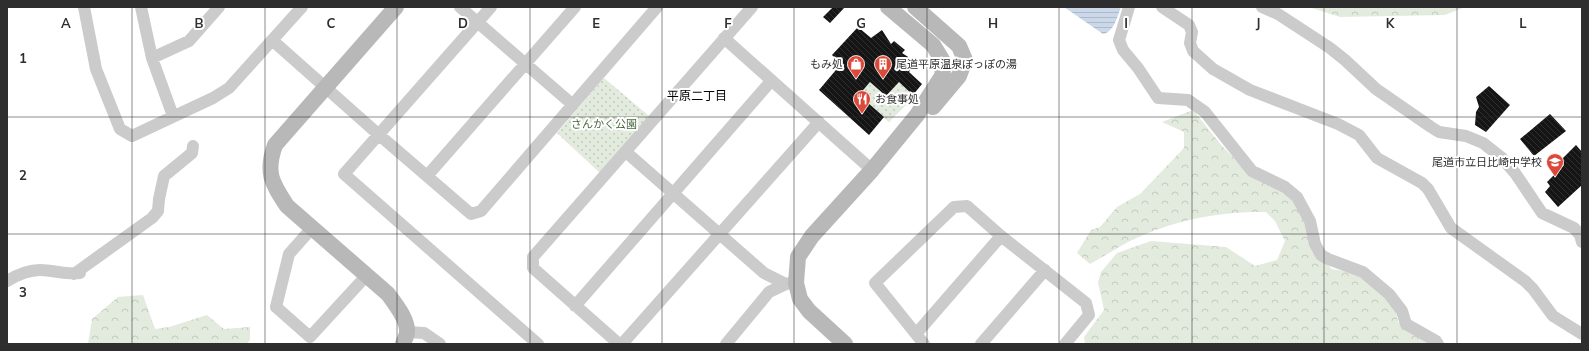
<svg xmlns="http://www.w3.org/2000/svg" width="1589" height="351" viewBox="0 0 1589 351" font-family="Mulish,'Noto Sans JP',sans-serif">
	<defs>
		<pattern id="forest-crowns" width="20" height="18" patternUnits="userSpaceOnUse"><rect width="20" height="18" fill="#e2ebdd"/><path d="M2 6a3 3 0 1 1 6 0M12 15a3 3 0 1 1 6 0" fill="none" stroke="#c2cabe"/></pattern>
		<pattern id="park-dots" width="8" height="8" patternUnits="userSpaceOnUse"><rect width="8" height="8" fill="#e2ebdd"/><path d="M2 2h.1M6 6h.1" fill="none" stroke="#c2cabe" stroke-width="1.8" stroke-linecap="round"/></pattern>
		<pattern id="water-rules" width="6" height="5" patternUnits="userSpaceOnUse"><rect width="6" height="5" fill="#cad8e9"/><path d="M0 2.5h6" fill="none" stroke="#aebac8"/></pattern>
		<pattern id="building-back-hatch" width="6" height="6" patternUnits="userSpaceOnUse"><rect width="6" height="6" fill="#151515"/><path d="M-1 5l2 2M0 0l6 6M5-1l2 2" fill="none" stroke="#2f2f2f"/></pattern>
	</defs>
	<rect width="100%" height="100%" fill="#fff"/>
	<path fill="url(#forest-crowns)" d="M1309 7H1465L1445 15 1340 17Z
		M1193 110 1222 146 1249 173 1297 199 1321 258 1332 269 1355 273 1383 294 1396 312 1398 322 1433 342 1434 344H1085L1084 337 1104 310 1098 282 1101 272 1117 253 1151 241 1226 247 1255 266 1277 260 1285 241 1275 221 1266 212C1218 211 1170 221 1128 242 1115 249 1103 257 1090 264L1077 253 1091 230 1100 227 1117 207 1140 194 1184 148V132L1162 122Z
		M143 295 155 329 169 327 207 315 224 329 250 327V340L247 344H88L92 319 118 297Z"/>
	<path fill="url(#park-dots)" d="M604 78 649 116 601 174 557 133Z
		M870 82 886 96 899 82 912 94 915 92 917 94 889 122 859 95Z"/>
	<path fill="url(#water-rules)" d="M1064 7H1121C1117 17 1114 32 1103 34Z"/>
	<path fill="url(#building-back-hatch)" d="M833 7H845L830 23 823 17Z
		M858 27 871 38 882 30 891 44 894 41 905 50 902 53 916 62 909 72 922 84 913 95 899 82 886 96 870 82 859 95 884 117 869 135 819 90 841 64 832 55Z
		M1489 86 1510 105 1486 132 1475 125 1476 112 1479 107 1476 97Z
		M1550 114 1566 131 1534 156 1520 139Z
		M1576 145 1582 152V185L1558 207 1545 192 1550 186 1547 182 1564 165 1560 161Z"/>
	<g fill="none" stroke-linecap="round" stroke-linejoin="round">
		<path stroke="#cbcbcb" stroke-width="12" d="M84 7 96 69 120 129 132 136 213 98 229 88 302 7
			M141 7 152 58 173 116
			M460 7 573 105
			M491 7 344 174 538 344
			M1129 7 1119 40 1123 50 1138 68 1158 98 1188 100 1205 112 1252 171 1285 187 1297 197 1310 221 1315 244 1321 255 1328 259 1363 272 1389 294 1402 311 1406 324 1436 341 1438 344
			M1162 7 1189 25 1192 32 1190 43 1193 51 1213 69 1250 90 1338 124 1359 135 1377 158 1422 183 1428 189 1451 228 1525 281 1533 289 1553 316 1582 334
			M1262 7 1278 14 1330 48 1345 60 1376 89 1431 127 1439 132 1466 136 1483 143 1502 158 1515 173 1542 213 1574 228 1580 235 1582 242
			M724 38 872 170
			M272 40 378 134 471 214 481 211 657 7
			M152 58 189 41 219 7
			M626 152 764 273 786 284
			M427 176 575 7
			M312 228 289 254 276 307 310 337 367 275
			M74 274 152 218 158 211 159 199 164 176 192 153 193 146
			M7 281C17 275 28 270 40 270 53 270 67 275 80 273
			M575 306 771 81
			M407 332 424 333 440 344
			M916 334 1001 236
			M619 344 533 268V257L752 7
			M622 344 819 122
			M726 344 769 292 786 284 792 283
			M924 344 875 283 954 207 967 206 1001 236 1086 303 1089 315 1065 344
			M981 344 1045 270"/>
		<path stroke="#b8b8b8" stroke-width="16" d="M396 7 275 145C265 173 272 183 287 206L388 294C395 304 408 319 407 332 407 336 404 340 403 344
			M915 7 959 46 965 60 959 76 933 107
			M845 344 809 311 800 299 796 283 798 257 812 236 872 170 917 115 942 76 944 63 933 45 888 7"/>
	</g>
	<path fill="none" stroke="#2e2e2e" stroke-width="1" stroke-opacity="0.55" d="M132 7V344M265 7V344M397 7V344M530 7V344M662 7V344M794 7V344M927 7V344M1059 7V344M1192 7V344M1324 7V344M1457 7V344M7 117H1582M7 234H1582"/>
	<defs>
		<g id="shop-pin" transform="scale(0.9)"><path d="M0 17L-7.5 6A9.5 9.5 0 1 1 7.5 6Z" fill="#db493a" stroke="#fff"/><path d="M-5-2.5h2.3a2.7 3.5 0 0 1 5.4 0H5L5.5 6h-11ZM-1.5-2.5h3a1.5 2.3 0 0 0-3 0Z" fill="#fff"/></g>
		<g id="building-pin" transform="scale(0.9)"><path d="M0 17L-7.5 6A9.5 9.5 0 1 1 7.5 6Z" fill="#db493a" stroke="#fff"/><path d="M-4-6H4V6H1V3H-1V6H-4ZM-2.5-4.3h1.7v1.8h-1.7ZM.8-4.3h1.7v1.8H.8ZM-2.5-1h1.7V.8h-1.7ZM.8-1h1.7V.8H.8Z" fill="#fff"/></g>
		<g id="restaurant-pin" transform="scale(0.9)"><path d="M0 17L-7.5 6A9.5 9.5 0 1 1 7.5 6Z" fill="#db493a" stroke="#fff"/><path d="M-5-6h1v4h1v-4h1v4h1v-4h1v5L-1.5 .5V6h-2V.5L-5-1ZM5-6V6H3V1.5H1.5Q1.5-4 5-6Z" fill="#fff"/></g>
		<g id="school-pin" transform="scale(0.9)"><path d="M0 17L-7.5 6A9.5 9.5 0 1 1 7.5 6Z" fill="#db493a" stroke="#fff"/><path d="M0-5L7-2L0 1L-7-2ZM-4 1L0 2.5L4 1V4Q0 6-4 4Z" fill="#fff"/></g>
	</defs>
	<g fill-rule="evenodd">
		<use href="#shop-pin" x="856" y="64"/>
		<use href="#building-pin" x="883" y="64"/>
		<use href="#restaurant-pin" x="862" y="99"/>
		<use href="#school-pin" x="1555" y="162"/>
	</g>
	<g text-anchor="middle" dominant-baseline="central" stroke-width="4" stroke-linejoin="round" paint-order="stroke">
		<g font-size="11" fill="#2e2e2e" stroke="#fff" text-anchor="end">
			<text x="843" y="64">もみ処</text>
			<text x="896" y="64" text-anchor="start">尾道平原温泉ぽっぽの湯</text>
			<text x="875" y="99" text-anchor="start">お食事処</text>
			<text x="1542" y="162">尾道市立日比崎中学校</text>
		</g>
		<g font-size="11" fill="#4a673e" stroke="#fff">
			<text x="604" y="124">さんかく公園</text>
		</g>
		<g font-size="12" fill="#000" stroke="#fff">
			<text x="697" y="95">平原二丁目</text>
		</g>
	</g>
	<g font-size="13" text-anchor="middle" font-weight="bold" fill="#2e2e2e" stroke="#fff" stroke-width="4" stroke-linejoin="round" paint-order="stroke">
		<text x="66" y="28">A</text>
		<text x="199" y="28">B</text>
		<text x="331" y="28">C</text>
		<text x="463" y="28">D</text>
		<text x="596" y="28">E</text>
		<text x="728" y="28">F</text>
		<text x="861" y="28">G</text>
		<text x="993" y="28">H</text>
		<text x="1126" y="28">I</text>
		<text x="1258" y="28">J</text>
		<text x="1390" y="28">K</text>
		<text x="1523" y="28">L</text>
		<text x="23" y="63">1</text>
		<text x="23" y="180">2</text>
		<text x="23" y="297">3</text>
	</g>
	<rect width="1589" height="351" fill="none" stroke="#2e2e2e" stroke-width="16"/>
</svg>
